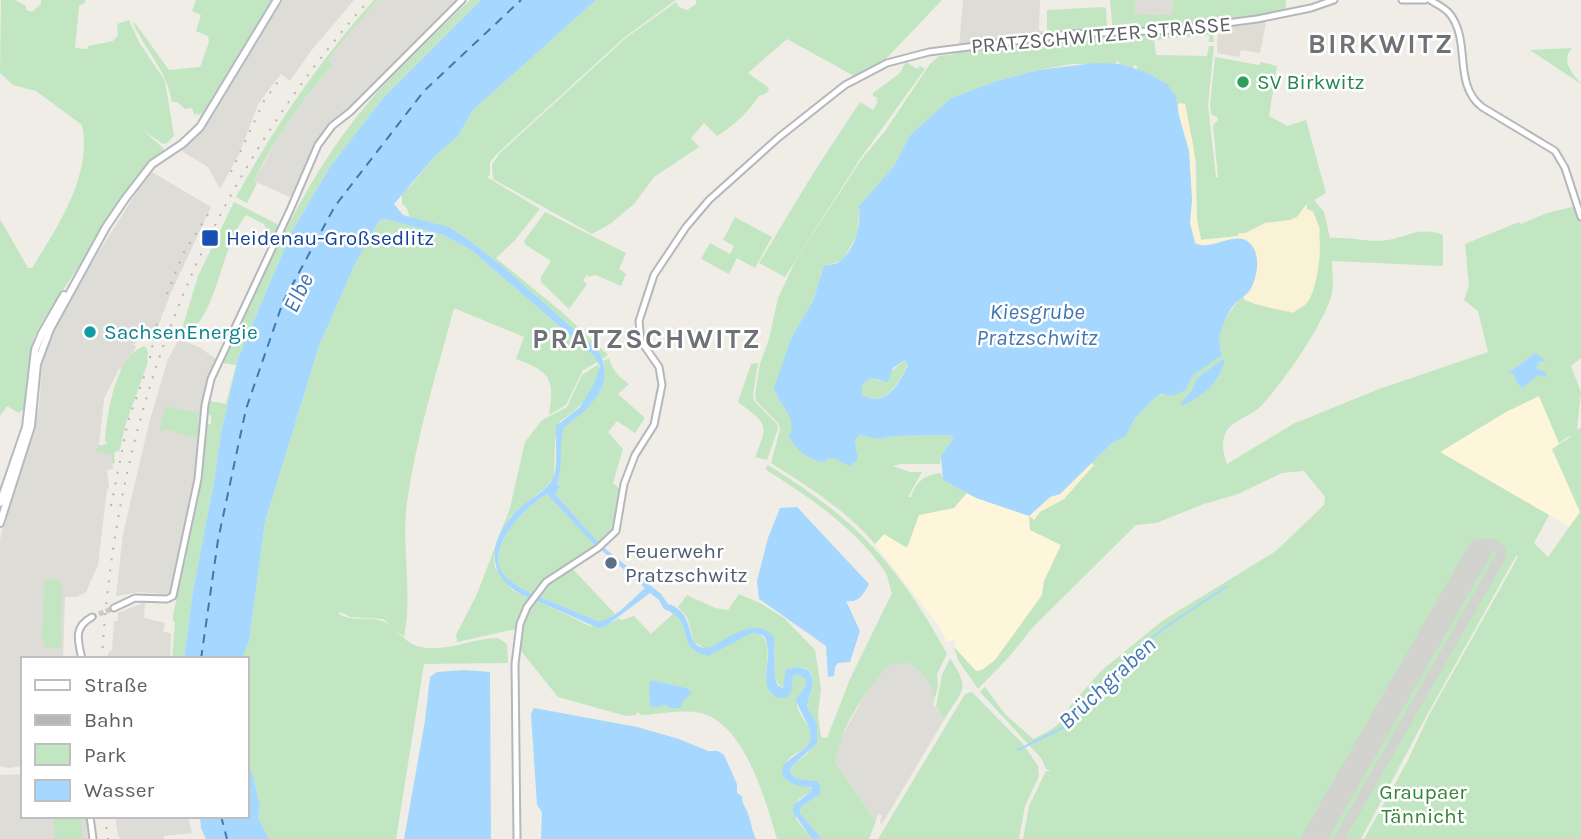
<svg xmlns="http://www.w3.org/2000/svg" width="1581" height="839" viewBox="0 0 1581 839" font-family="Karla,sans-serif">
	<rect width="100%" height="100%" fill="#efede5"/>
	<path fill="#fef6db" d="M1539 396 1559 445 1552 450 1580 512 1570 527 1440 452 1506 412Z
		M967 493 1029 516 1030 530 1061 545 1044 581 1043 595 995 660 982 670 976 671 954 647 956 640 947 642 938 625 875 544 884 534 919 515 954 508Z"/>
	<path fill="#dedcd7" d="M283 0H354L311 51 290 81 281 74 264 96 258 105 239 154 220 189 208 167 183 152 182 146 195 134Z
		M378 0H458L353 106 325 129 312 150 292 198 254 181 286 123 333 64 328 59Z
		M963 0H1040L1039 30 1043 31V33L1041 36 1031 34 1027 38 1000 39 998 42 959 46Z
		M1135 0H1173L1172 15 1134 14Z
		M152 172 211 207 170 295 152 342 139 336 134 345 136 347 123 370 119 369 104 399 99 445 109 444 113 469 107 470 109 488 107 489 98 565 86 592 77 597H65L63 659H23V766L7 768 0 766V540L7 507 31 439 39 407 43 352 51 333 84 275 137 192Z
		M179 339 199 347 216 359 207 388 199 459 178 567 169 593 164 594 139 592 116 596 123 534 149 423 168 359Z
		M145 602 144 618 165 623 163 631 171 634 170 659H108V653L112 650 114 621H118V613Z
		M909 663 929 679 933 688V704L944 720 882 824 880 822 882 815 878 814 876 821 835 763 837 745 870 686 888 664Z
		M23 774V816H87L90 839H0V775Z
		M115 816H188L192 833 164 836V839H121L118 836Z"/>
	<path fill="#dfdcd3" d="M1264 20 1266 23 1260 53 1241 50 1239 57 1217 53 1218 26Z"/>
	<path fill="#c2e6c2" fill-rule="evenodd" d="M1 0H15L26 6V10L32 12 41 4V0H85V3L79 6 75 48 87 49 88 46 113 41 118 35 117 24 129 20 139 42 165 81 174 136 167 143 163 144 143 130 163 148V151C133 176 115 211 92 242L93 245 43 320 34 337 31 349 26 407 19 413 7 406 0 416V219L28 268H32C58 226 92 176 82 125L36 91 13 85 0 73Z
		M196 0H274L197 124 202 112 199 115 196 113 195 116 192 108 185 109 177 102H172C166 69 147 53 133 23H135L169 70 200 67 209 42 208 36 196 31 201 15 192 11Z
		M374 0H378L328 59 333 65C301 101 275 137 254 181L257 183 247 203 236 197C275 126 320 60 374 0Z
		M470 0H481L382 99 330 167 292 231 238 358 221 433 214 482 193 591 184 659H172L175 622 173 621V615L202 481 207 424H211V416L208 414 210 401 226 404 236 365 223 363C260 283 295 199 348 128 383 81 427 40 470 0Z
		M596 0H676L625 37 498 153 490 162V175L487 177 540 209 515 240 496 258 563 313 608 355 603 359 597 351 507 270 469 240 449 227 410 217 406 207 402 204V194L413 183 434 157 458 136 473 110Z
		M696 0H942L881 64 856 77 787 39 748 73 769 88 767 93 759 96C748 112 735 125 717 136L704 123 691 138 699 147 654 177 634 204 610 224 592 234 493 179 492 165 499 154 627 37 676 2 679 7 687 10 696 4Z
		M1110 0H1135V14L1172 15 1173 0H1286L1285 12 1189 27 1113 31Z
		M1102 7 1106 8 1107 29 1105 31 1049 36 1047 34V10Z
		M1212 27 1214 42H1209V35L1154 40 1156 55 1207 56 1209 46H1214L1208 105 1216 177H1218L1213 125 1218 120 1217 117 1211 114 1210 105 1215 57 1253 64 1259 65 1261 62 1277 66 1269 116 1287 126 1306 120 1326 193 1306 205 1297 217 1290 220 1265 223 1239 236 1201 240 1197 220 1196 163 1185 104 1177 105C1175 85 1154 75 1137 69V66L1134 65 1133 68 1120 64 1117 60 1116 64H1072L1038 70 994 82 951 98 910 135 894 166 859 206 858 234 842 261 824 266 813 301 792 336 775 393C780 400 788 409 790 417 797 439 794 459 824 462L829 458 858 460 855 440 859 435 878 439 894 436 952 435 953 439 941 456 940 464H900L893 466 910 472H922L908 497H911C916 481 925 475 941 473L943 480 967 493 954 508 919 515 907 548 884 534 875 544C846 510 809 487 771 463L780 429 778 423 756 401 755 395 760 364 769 339 778 298 796 260 861 160 885 131 930 64 939 56 957 54 935 53 1070 36Z
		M1572 48C1560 62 1573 73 1581 84L1530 50Z
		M906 62 917 69 920 66 925 69 860 159 785 277 759 263 814 172 860 102 873 110 878 102 876 100 878 98 873 96V93L900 73Z
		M1314 200 1324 212 1330 238C1347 237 1363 241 1379 241 1405 240 1416 225 1443 235V266L1332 261C1332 271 1334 283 1332 293 1326 321 1281 386 1260 407 1251 416 1233 420 1226 432 1221 441 1223 455 1227 464L1293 424 1379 389 1488 352 1478 311 1464 300 1469 286 1465 244 1519 222 1521 224 1547 213 1576 206 1581 223V358L1571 366 1581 392 1577 429 1581 428V839H1364L1407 762 1430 713 1518 557 1516 556 1427 715 1361 839H1023L1029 806 1046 771H1051L1046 769 1041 758 980 692 985 687 1005 714 1033 739C1048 732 1066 723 1070 706L1101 671 1162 621 1276 551 1324 505 1325 497 1304 471 1282 473 1238 494 1204 504 1156 523 1136 525 1034 626 1008 658 978 689 958 660 954 647 976 671 982 670 995 660 1042 595 1044 581 1061 545 1030 530 1029 516 1050 497 1060 494 1112 443 1126 436 1135 418 1157 396 1186 390 1193 375 1222 352C1221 348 1219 345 1218 341 1217 329 1234 304 1243 297L1246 301 1261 304 1318 242 1320 229 1313 211 1307 209V205ZM1535 353 1540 361 1536 367 1538 375 1526 383 1518 384 1513 372H1509ZM1224 359 1225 361C1217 387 1206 393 1182 403L1192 390 1197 378ZM1539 396 1559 443 1569 436 1570 437 1552 449 1580 512 1548 557 1534 543 1549 515 1440 452 1506 412Z
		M234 202 277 224 278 227 271 238H269L264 224 246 215C219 248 218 323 179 339L198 276Z
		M545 212 626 253 619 269 626 274 621 286 596 275 588 277 587 274 583 281 587 284 569 309 541 282V277L551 261 526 245 524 241Z
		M735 217 772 237 755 268 737 258 729 274 701 259 710 243 730 254 734 246 723 240Z
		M386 219 443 235 470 249 594 356 598 362 583 370 566 405 549 415C555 377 550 372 516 359L524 337 454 308C437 372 416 437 407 502 401 547 413 592 404 637L383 619 351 617 340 612 339 614C353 622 367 616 382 621 396 626 402 641 417 646 444 654 472 638 498 638L507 644 508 663 424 664 396 839H269L258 817 260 806 252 772 247 766V659H242L249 642 265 522 319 346 355 264 379 221Z
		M145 346 148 353 147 365 126 423 119 453 118 450 114 453 115 463 112 464 111 454 95 452 99 446 108 444 105 441C107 415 115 355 145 346Z
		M609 358C613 371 618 376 629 384L618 394 645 418 635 433 617 421 608 432 623 449 613 483 621 490 614 529 600 544 555 494 560 488 557 484C564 466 554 440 566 424 579 406 612 387 603 361Z
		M905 360 908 364C898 384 887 407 860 395L863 384 870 378 880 381Z
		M758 363 753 395 754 401 777 424 778 429 767 460 755 457C769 423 767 424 738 402L751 364Z
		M599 364C602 387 578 410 560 421L555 440 554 477 545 488 510 517 500 537 494 556 495 567 512 590 529 598 516 629 457 642 456 635 477 594 510 508 525 442 542 420 567 407 582 375Z
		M166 406 198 413 199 439 166 429 159 432Z
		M768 465C792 480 816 496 838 514 883 550 920 603 947 654L937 674 938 686 933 705C935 681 926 677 909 663L888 665C865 692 840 727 835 763L876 821 869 839H822L800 813 801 807 820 794 821 787 817 781 797 779 790 773 791 767 808 753 817 723 807 707C808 693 819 683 808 669L799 667 786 669 785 684 781 688 775 679V651L760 628 706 649 694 642 687 617 678 607 687 595 715 608 728 610 739 594 760 603 784 618 815 650 821 688 818 714 821 737 827 738 850 679 892 593C889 586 889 578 885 572 857 529 809 497 765 469Z
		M547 494 597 546 555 573 532 594C521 588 501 579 499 565 493 539 527 506 547 494Z
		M571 567 615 614 605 621H597L538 596 547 584Z
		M44 579 61 580 60 583 62 584 61 648 44 647 45 641H42Z
		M535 600 590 626H606L619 618 621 620 634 616 651 634 674 613C691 629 678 649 708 655L752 633 762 635 768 645 766 678 771 694 792 687 791 678 796 674 806 679C806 689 796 694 797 705 799 718 815 727 810 741 806 751 794 752 788 760 786 764 784 772 782 776L812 789 811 791 798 800 796 819 812 839H777C766 802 745 724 701 713 683 709 660 714 642 715L637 712 636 715 626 716 558 697 517 646C520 629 526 613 535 600ZM651 680 687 688 691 692 685 699 669 708Z
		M950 658C971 691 963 688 944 720L936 707 942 675Z
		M972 692 1023 744 1038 766 1039 776 1025 806 1019 839H878L965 694Z
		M54 816H80L83 839H54Z"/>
	<path fill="#faf2d5" d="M1180 103 1185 104 1194 150 1197 220 1201 240 1238 236 1239 233H1247L1265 223 1290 220 1297 217 1306 205 1307 209C1328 217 1320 287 1307 303 1304 306 1297 310 1293 313 1281 309 1250 306 1243 297 1255 285 1261 262 1253 247L1238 238 1202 245 1195 243 1190 223 1192 200 1189 151 1177 105Z
		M1091 462 1094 465 1064 499 1040 512 1034 520 1029 516 1050 497 1060 494Z"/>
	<path fill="#a6d7fe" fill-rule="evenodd" d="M481 0H596L473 110 458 136 434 157 394 204 403 215 449 227 469 240 507 270 598 351C618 383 589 410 564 427 558 445 564 465 557 484L560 487 555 494 600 544 597 546 593 543 547 494C527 506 493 539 499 565 502 579 521 588 532 594L529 598C490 582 484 548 512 516 523 502 543 495 552 480 559 469 555 440 556 426L580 407 594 384 600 366 594 356 470 249 443 235 386 219 379 221 355 264 319 346 265 522 249 642 242 659H184L193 591 214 482 221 433 238 358 292 231 330 167 382 99Z
		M1095 63 1120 64 1146 72 1167 84 1176 96 1179 116 1189 151 1192 200 1190 223 1195 243C1210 252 1232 232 1247 241 1262 251 1258 276 1250 290 1246 296 1239 299 1234 305 1228 311 1222 326 1220 334 1217 341 1221 348 1222 355L1193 375 1186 390 1172 396 1162 394 1157 396 1135 418 1126 436 1112 443 1060 494 1050 497 1029 516 976 498 943 480 941 456 953 439 951 435 894 436 878 439 859 435 855 440 858 460 849 466 836 459 829 458 824 462C809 461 796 450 789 436 799 418 778 404 774 388L792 336 813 301 824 266 838 263C856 248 861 229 859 206L894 166 910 135 951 98 994 82 1038 70ZM905 360 908 365C898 385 887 407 861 395L863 384 870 378 888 382 893 368Z
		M1535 353 1546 361H1540L1536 368 1547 373 1546 377 1538 375 1522 388 1518 384 1513 373 1508 374 1509 372Z
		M1223 359 1225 361C1217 386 1205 394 1182 406L1181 403 1192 390 1197 378Z
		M797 507 869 584C863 595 859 603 846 601L860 631 850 662 838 663 835 667 834 676 828 677 826 646 759 599 757 581 768 538 780 508Z
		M602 546 661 594 668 604C700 613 681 653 711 647 729 637 757 616 774 637L775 679 778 686 783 688 786 669 799 667 808 670C819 683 808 693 807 707L817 723V743L791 767 790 773 797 779 817 781 821 787 820 794 801 807 800 813 822 839H812L793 812 794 805 811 791 812 788 793 784 782 776 783 766C790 758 798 754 806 747 820 734 799 714 796 699L805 686 806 679 796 674 793 676 791 693 787 697 778 698C753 686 778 653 763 635L752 633 708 656C673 648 697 621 664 609L659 600 650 593 606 626 598 628 535 600 538 596 597 621C614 621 632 599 645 588L599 548Z
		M465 670 490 672 491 839H404L425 721 430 677 437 672Z
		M651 680 687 688 691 692 690 695 685 699 680 708H669L665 704 659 707 650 706 649 685Z
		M534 708 637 727 679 739 708 751H718L724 755 737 784V793L742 796C742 805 746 807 748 814 752 824 751 829 756 839H541L542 812 537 805 531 714Z
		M247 766 252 772 260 806 258 817 269 839H206L201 828 200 816H247Z"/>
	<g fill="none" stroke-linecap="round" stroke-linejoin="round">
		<path stroke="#a6d7fe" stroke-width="2" d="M1018 750 1068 725 1100 686 1128 657 1167 626 1227 586"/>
		<path stroke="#4277b1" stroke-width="2" stroke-dasharray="9 7" stroke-linecap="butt" d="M201 659 218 540 246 409 283 302 335 206 424 91 521 0
			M221 816 227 839"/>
		<path stroke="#d2d2ce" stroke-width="10" d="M1339 839 1500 558 1501 551 1494 544 1484 545 1480 550"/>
		<path stroke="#d2d2ce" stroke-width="24" d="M1314 839 1480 550"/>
		<path stroke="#cacac5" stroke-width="5" stroke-dasharray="5 2.5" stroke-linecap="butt" d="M92 617 114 608"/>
		<g stroke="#b5b7bc" stroke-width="9">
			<path id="tertiary" d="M1402 0H1425
				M1430 0C1436 4 1444 7 1449 13 1472 40 1452 84 1482 107L1555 151 1565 168 1581 217
				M114 608 135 598 167 599 173 596 198 479 205 405 211 379 290 210 318 145 332 126 350 112 462 0
				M82 659C78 641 73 627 92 617
				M90 816 93 839
				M517 839 515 664 520 624 527 607 546 582 598 548 616 531 624 484 635 455 654 425 662 385 659 367 641 341 639 321 654 275 686 227 709 200 778 138 845 85 887 63 929 52 1070 34 1174 30 1257 19 1311 8 1334 0"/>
		</g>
		<g stroke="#b6b9bf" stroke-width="10">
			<path id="secondary" d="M0 503 26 427 35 350 42 333 64 295
				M0 523 31 426 37 364 50 329 106 227 125 199 152 164 182 144 200 127 277 0"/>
		</g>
		<use href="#tertiary" stroke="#fff" stroke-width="5"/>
		<use href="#secondary" stroke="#fff" stroke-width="6"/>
		<path stroke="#b5b6b6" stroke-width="2" stroke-dasharray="2 9" stroke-linecap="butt" d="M231 172 264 101 280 79
			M167 294 183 254 212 208
			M150 358 158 317
			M111 506 128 421 146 371
			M102 659C116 409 203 187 369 0
			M105 816 108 839"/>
	</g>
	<circle fill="#2e9e5b" stroke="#fff" stroke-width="2.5" cx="1243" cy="82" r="7"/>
	<rect fill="#1a4fb4" stroke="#fff" stroke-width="2.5" x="201" y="229" width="18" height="18" rx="3.5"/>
	<circle fill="#0f9aa8" stroke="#fff" stroke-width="2.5" cx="90" cy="332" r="7"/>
	<circle fill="#5c6f8a" stroke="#fff" stroke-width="2.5" cx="611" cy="563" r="7"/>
	<g text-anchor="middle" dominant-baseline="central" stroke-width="5" stroke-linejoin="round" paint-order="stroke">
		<g font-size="21" fill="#5d6065" stroke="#fff">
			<text transform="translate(1101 35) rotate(-5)">PRATZSCHWITZER STRASSE</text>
		</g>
		<g font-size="21" fill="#27864d" stroke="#fff" text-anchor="start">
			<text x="1257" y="82">SV Birkwitz</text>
		</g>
		<g font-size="21" fill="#164399" stroke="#fff" text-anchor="start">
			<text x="226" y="238">Heidenau-Großsedlitz</text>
		</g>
		<g font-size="21" fill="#0d838f" stroke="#fff" text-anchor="start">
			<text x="104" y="332">SachsenEnergie</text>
		</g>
		<g font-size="21" fill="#4e5e75" stroke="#fff" text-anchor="start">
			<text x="625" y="551">Feuerwehr<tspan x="625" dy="24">Pratzschwitz</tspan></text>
		</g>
		<g font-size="21" fill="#35843a" stroke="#fff">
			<text x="1423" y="792">Graupaer<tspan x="1423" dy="24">Tännicht</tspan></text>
		</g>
		<g font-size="23" font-style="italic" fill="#4277b1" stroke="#fff">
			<text transform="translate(298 293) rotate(-64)">Elbe</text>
			<text x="1037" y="311">Kiesgrube<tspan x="1037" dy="26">Pratzschwitz</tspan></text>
			<text transform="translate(1107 683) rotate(-43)">Brüchgraben</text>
		</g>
		<g font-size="28" font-weight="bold" letter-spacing="2" fill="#6e7277" stroke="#fff">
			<text x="1381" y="43">BIRKWITZ</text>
			<text x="647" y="338">PRATZSCHWITZ</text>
		</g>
	</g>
	<rect x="21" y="657" width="228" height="161" fill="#ffffff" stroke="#bebfc1" stroke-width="2"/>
	<rect x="35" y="680" width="35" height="10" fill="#ffffff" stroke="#bebfc1" stroke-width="2"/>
	<text x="84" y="692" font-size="21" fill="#5d6065">Straße</text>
	<rect x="35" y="715" width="35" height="10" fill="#b5b6b6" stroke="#bebfc1" stroke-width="2"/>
	<text x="84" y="727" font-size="21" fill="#5d6065">Bahn</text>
	<rect x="35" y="744" width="35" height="21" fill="#c2e6c2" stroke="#bebfc1" stroke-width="2"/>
	<text x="84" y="762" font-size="21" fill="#5d6065">Park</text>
	<rect x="35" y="780" width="35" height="21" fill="#a6d7fe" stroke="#bebfc1" stroke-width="2"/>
	<text x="84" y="797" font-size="21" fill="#5d6065">Wasser</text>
</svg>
